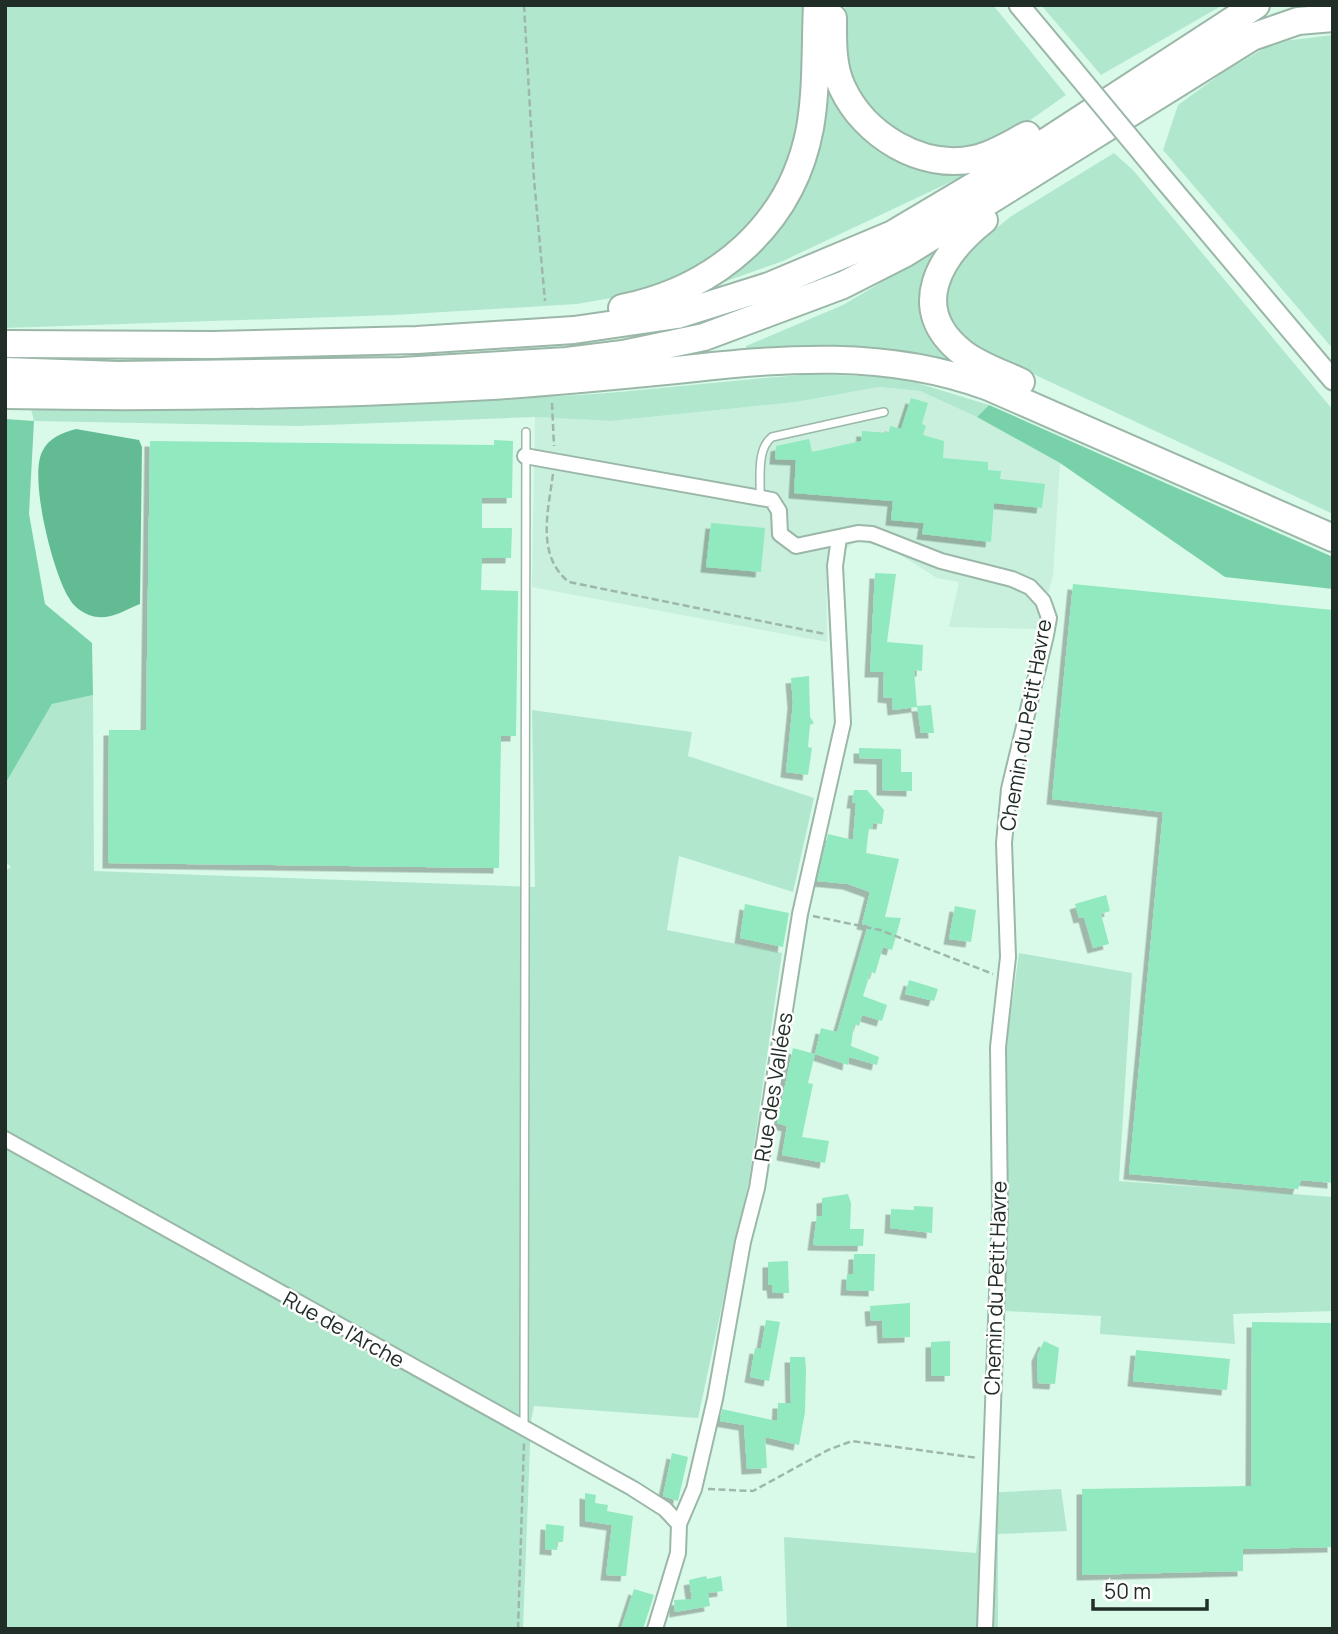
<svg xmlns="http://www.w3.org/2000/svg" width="1338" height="1634" viewBox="0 0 1338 1634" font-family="Manrope,sans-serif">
	<defs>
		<filter id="shadow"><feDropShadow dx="-5.5" dy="5.5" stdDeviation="0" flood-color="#0004"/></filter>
	</defs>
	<rect width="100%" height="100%" fill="#dafae9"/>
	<path fill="#c8f0dc" d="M879 387 920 391 977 417 1060 463 1053 575 1039 629 949 627 959 582 937 578 889 548 857 541 826 562 827 642 532 587 535 417 611 421 796 402Z"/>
	<path fill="#b1e8cd" d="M5 5H802V46L846 45 845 5H993L1066 95 1003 139 972 150 961 177 783 261 718 284 701 267 646 292 577 304 394 315 5 328Z
		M1041 5H1223L1101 75Z
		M1333 35V349L1163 150 1178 105 1225 71 1275 42Z
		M1114 153 1133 170 1333 410V514L1003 360 958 364 893 351 845 347 745 353 746 346 843 305 936 250 957 261 1010 217Z
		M816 374 901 378 989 405 977 417 920 391 879 387 796 402 611 421 535 417 300 426 34 421 31 409C213 409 396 408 578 395 657 390 736 379 816 374Z
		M93 695 94 871 535 887 532 710 692 732 688 756 814 798 793 892 679 856 667 930 782 953 749 1180 698 1418 534 1406 531 1421 523 1629H5V871L11 867 5 862V784L52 704Z
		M1019 953 1132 973 1119 1181 1333 1197V1311L1233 1314 1235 1344 1100 1334 1101 1316 1006 1311V1047Z
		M1061 1489 1067 1531 998 1534V1629H787L784 1537 976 1553 982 1493Z"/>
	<path fill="#79d1a9" d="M989 405 1333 557V589L1225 577 1060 463 977 417Z
		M5 419 34 421 29 514 45 604 92 643 93 695 52 704 5 784Z"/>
	<path fill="#63bb94" d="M76 429 139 440 142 447 140 604C123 611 107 622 89 615 80 611 73 606 69 598 53 573 29 479 42 452 48 438 62 433 76 429Z"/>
	<path fill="#90e9bf" filter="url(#shadow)" d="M911 398 928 403 922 424 926 426 923 435 944 441 943 458 988 462V470L1001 471 1000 479 1045 484 1042 508 994 503 991 542 922 534 924 523 891 520 893 501 794 493 796 460 775 459 776 446 809 439 812 452 861 441 862 431 889 433 890 426 901 429Z
		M494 440 513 441 512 498H482V528H512L511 558H482L481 590 518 591 516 736H501L499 868 108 863 109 730H146L150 441 494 445Z
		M711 523 765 528 761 572 706 567Z
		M875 573 896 574 887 642 923 645 922 671 914 670 917 707 893 710 892 698 883 697 884 672H870Z
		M1073 584 1333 610V1183L1301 1180 1298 1189 1129 1174 1163 812 1052 799Z
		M809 676 810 717 814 723 810 725 808 747 812 748 808 775 786 772 793 703 791 678Z
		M931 705 934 733H921L917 706Z
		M859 748 901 749V772H912V791L882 790V759L859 758Z
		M854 790H867L884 810 882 824 873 823V829L869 828 866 853 899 859 885 917 901 918 892 950 883 947 875 974 871 971 863 996 887 1005 882 1021 862 1015 859 1026 854 1024 851 1046 879 1057 877 1065 849 1057 848 1065 815 1054 808 1083 813 1084 802 1137 829 1141 825 1163 782 1155 787 1126 777 1123 793 1048 815 1054 821 1028 837 1032 868 925 862 924 870 892 848 884 817 881 828 834 853 840 856 803H852Z
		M1106 895 1110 911 1101 914 1109 944 1093 948 1084 917 1079 918 1075 904Z
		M745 904 789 913 783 947 740 938Z
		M955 906 976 910 971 942 949 939Z
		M909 980 938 989 934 1001 905 994Z
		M848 1194 851 1203 850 1229H864L863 1246 813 1245 817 1216H822V1198Z
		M914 1206 933 1207 932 1233 890 1228 891 1209 914 1210Z
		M854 1254H875L874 1291 846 1290 847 1274H853Z
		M788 1261 789 1293H773L772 1285H768V1262Z
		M910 1303V1337L883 1338 882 1320 871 1321 870 1306Z
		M766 1320 780 1322 769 1381 750 1377 755 1348 761 1349Z
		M1252 1322 1333 1323V1547L1243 1549V1571L1082 1575V1489L1251 1486Z
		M950 1341V1376H931V1342Z
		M1044 1341 1059 1348 1055 1384 1038 1383 1037 1356Z
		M1136 1350 1230 1359 1227 1390 1133 1381Z
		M790 1357H805L806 1369 805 1412 799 1445 765 1437 767 1468 747 1469 744 1425 720 1421 722 1409 777 1421 778 1403H791Z
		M672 1453 688 1457 678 1501 663 1496Z
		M585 1493 596 1495 595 1503 608 1505 607 1511 633 1516 626 1576 606 1575 612 1525 585 1521Z
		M546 1524 564 1526 563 1542H557V1550L545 1549Z
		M706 1576 707 1579 721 1576 723 1591 708 1593 710 1606 675 1612 674 1600 692 1599 689 1580Z
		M634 1589 654 1595 643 1629H621Z"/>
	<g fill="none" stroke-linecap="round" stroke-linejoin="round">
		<g stroke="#9ab7a8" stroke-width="10">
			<path id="lane" d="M760 497C761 479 756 449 772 437L884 412
				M524 1429 526 432"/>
		</g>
		<g stroke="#9ab7a8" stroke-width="18">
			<path id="street" d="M525 456 772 500 779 511 780 534 796 546 858 533 872 534 941 561 1012 579 1030 587 1043 601 1049 618 1046 635 1009 789 1004 843 1008 957 998 1047 1000 1209 985 1629
				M5 1139 632 1488 665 1509 679 1524
				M655 1629 678 1553 679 1524 694 1489 715 1399 743 1242 757 1188 800 914 843 723 835 566 839 538"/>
		</g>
		<g stroke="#9ab7a8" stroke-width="23">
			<path id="secondary" d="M1019 5 1070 66
				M1157 171 1333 380"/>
		</g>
		<g stroke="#9ab7a8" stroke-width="30">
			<path id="highway" d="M833 18C833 41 832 65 842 87 864 135 921 170 974 159 993 155 1010 144 1027 135
				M984 220C940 255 906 309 963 353 980 366 1002 373 1021 382
				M622 308C716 289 792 225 810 128 817 88 815 46 817 5
				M5 344 213 345 417 340 574 330 677 315 769 286 893 234 1021 158 1256 5
				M5 371 118 375 402 371 567 361 623 354 704 337 843 285 904 254 1252 37 1298 21 1333 18
				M5 395C167 398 330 395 492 386 553 382 615 376 676 370 784 358 886 349 989 387L1333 538"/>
		</g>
		<path stroke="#9eb7aa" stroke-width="2.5" stroke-dasharray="7 3.5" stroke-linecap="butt" d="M524 5 534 179 545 301
			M552 403 554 446
			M553 474C548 512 536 556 569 582L825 634
			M813 916 880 930 993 974
			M708 1489 753 1491 828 1450 852 1441 978 1458
			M518 1629 524 1443"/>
		<use href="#lane" stroke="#fff" stroke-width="7"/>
		<use href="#street" stroke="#fff" stroke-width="14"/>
		<use href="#secondary" stroke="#fff" stroke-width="19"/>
		<use href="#highway" stroke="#fff" stroke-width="26"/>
		<g stroke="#9ab7a8" stroke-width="23" stroke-linecap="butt">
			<path id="secondary-bridge" d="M1070 66 1157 171"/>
		</g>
		<use href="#secondary-bridge" stroke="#fff" stroke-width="19"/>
	</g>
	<g text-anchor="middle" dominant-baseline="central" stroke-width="5" stroke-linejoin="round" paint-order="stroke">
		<g font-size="21" fill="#212d27" stroke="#fefefe">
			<text transform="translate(1025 725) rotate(-80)">Chemin du Petit Havre</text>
			<text transform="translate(773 1087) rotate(-81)">Rue des Vallées</text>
			<text transform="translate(995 1288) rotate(-88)">Chemin du Petit Havre</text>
			<text transform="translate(344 1329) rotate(29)">Rue de l'Arche</text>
		</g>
	</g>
	<rect width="1338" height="1634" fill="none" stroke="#212d27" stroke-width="14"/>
	<path d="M1093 1599v10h114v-10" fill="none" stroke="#212d27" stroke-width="3.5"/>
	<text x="1104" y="1599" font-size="21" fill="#212d27" stroke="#fefefe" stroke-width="5" paint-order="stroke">50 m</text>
</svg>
